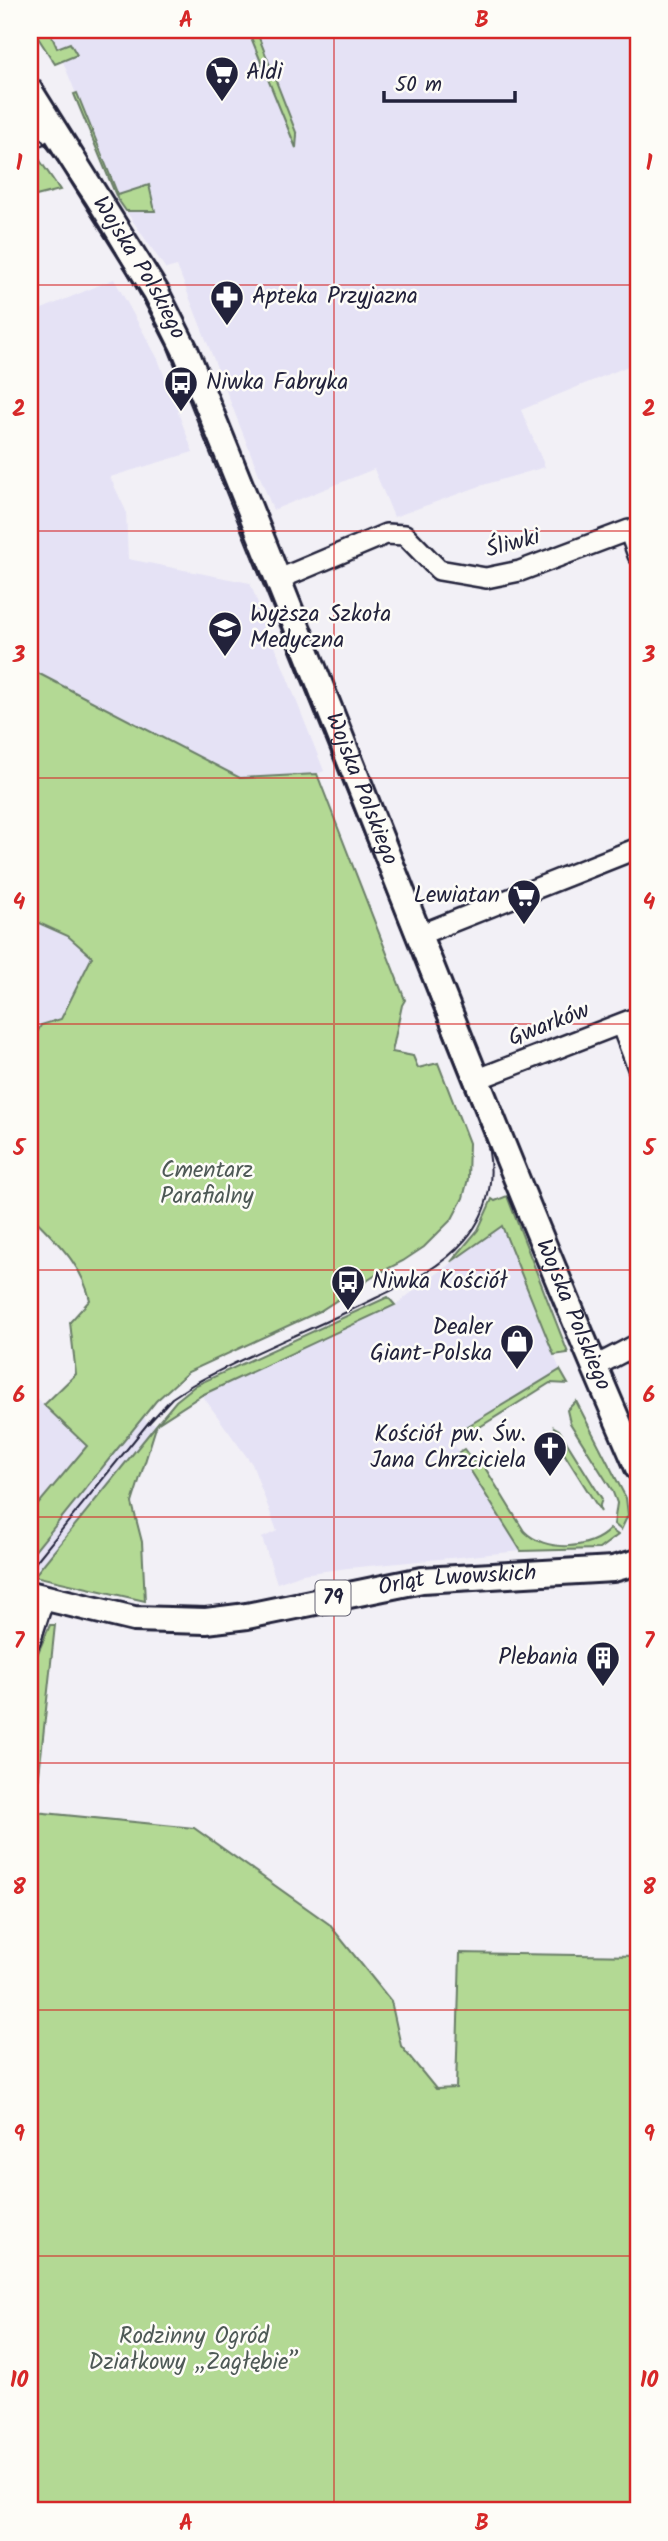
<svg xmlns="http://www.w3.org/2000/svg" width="668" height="2541" viewBox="0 0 668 2541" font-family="Kalam,sans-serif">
	<rect width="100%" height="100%" fill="#f2f0f6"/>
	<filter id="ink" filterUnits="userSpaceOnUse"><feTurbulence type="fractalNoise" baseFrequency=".0143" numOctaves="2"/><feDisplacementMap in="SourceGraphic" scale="14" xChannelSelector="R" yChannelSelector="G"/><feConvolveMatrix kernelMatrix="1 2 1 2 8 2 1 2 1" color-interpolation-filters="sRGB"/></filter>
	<g filter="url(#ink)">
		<path fill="#e5e2f5" d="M50 30H638V362L521 410 545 467 483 485 394 517 374 469 273 510 177 266 166 269 121 204Z
			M114 279 158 359 193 452 110 477 126 511 128 559 250 583 324 771 317 774 240 778 30 669V314Z
			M30 919 68 936 92 956 60 1019 41 1025 30 1046Z
			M502 1225 560 1370 450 1438 521 1551 348 1568 302 1574 277 1583 262 1538 277 1531 252 1464 202 1395 395 1305Z
			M30 1392 87 1446 30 1514Z
			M143 1416 148 1423 157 1424 41 1568 30 1565V1557Z"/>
		<path fill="#b3d994" stroke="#6a7e68" stroke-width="2" d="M33 30H49L57 48 70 43 77 55 55 64Z
			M248 30H256L297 135 296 148Z
			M77 93 118 195 149 185 155 211H126L117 198 74 94Z
			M39 159 60 190 32 197 30 194V186L37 180 34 173 30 171V162Z
			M30 669 240 778 317 774 405 1000 402 1005 392 1052 413 1056 418 1068 438 1063 469 1143 468 1179 463 1198 452 1219 424 1247 403 1261 379 1273 320 1311 188 1372 156 1401 30 1557V1514L87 1446 44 1405 76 1374 70 1322 90 1300C81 1262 56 1242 30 1214V1046L41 1025 61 1019 92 957 68 936 30 919Z
			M507 1196 568 1353 554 1355 502 1226 451 1262 478 1230 492 1199 495 1201Z
			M388 1297 395 1305 202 1395 157 1424 132 1503 142 1542 145 1601 34 1576 157 1424 176 1401 196 1385Z
			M560 1370 568 1384 550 1383 467 1435 463 1429Z
			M576 1401 626 1498 628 1515 621 1530 614 1524 617 1503 612 1490 570 1423 567 1410Z
			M554 1427 559 1430 602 1499 599 1508 601 1512 560 1447Z
			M464 1449 473 1461 482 1463 524 1531C544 1552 590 1551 610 1529L618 1535 599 1549 521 1551 459 1452Z
			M50 1625H55L35 1812 194 1828 329 1924 391 2001 401 2046 436 2089 456 2088 460 1953 638 1956V2511H30V1666L34 1662Z"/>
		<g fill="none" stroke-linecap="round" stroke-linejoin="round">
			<g stroke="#22223b" stroke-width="24">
				<path id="minor" d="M30 140 52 126
					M277 580 386 534 405 535 439 570 486 578 520 571 629 530 638 555
					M419 935 638 848
					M621 1024 638 1068
					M478 1079 638 1017
					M594 1367 638 1344
					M30 1641 44 1598"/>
			</g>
			<g stroke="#22223b" stroke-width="30">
				<g id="major">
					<path id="s1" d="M30 91 156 292 186 352C339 723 478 1100 638 1468"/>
					<path id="s2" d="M30 1594 134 1619 206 1621 247 1616 422 1580 613 1569 638 1562"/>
				</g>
			</g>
			<use href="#minor" stroke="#fdfcf7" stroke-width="19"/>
			<use href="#major" stroke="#fdfcf7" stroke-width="24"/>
			<path stroke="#22223b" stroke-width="2" d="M30 125C84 192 128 270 167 346L483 1130C497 1168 492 1209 465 1240 442 1267 408 1283 376 1298 316 1328 251 1352 192 1385L172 1398 148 1424
				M30 1569 153 1417"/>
		</g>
	</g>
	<path fill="none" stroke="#d62828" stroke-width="2" stroke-opacity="0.55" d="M334 30V2511M30 285H638M30 531H638M30 778H638M30 1024H638M30 1270H638M30 1517H638M30 1763H638M30 2010H638M30 2256H638"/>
	<defs>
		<g id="supermarket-pin" transform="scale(1.75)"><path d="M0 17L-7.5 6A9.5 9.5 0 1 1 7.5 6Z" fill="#22223b" stroke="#fdfcf7"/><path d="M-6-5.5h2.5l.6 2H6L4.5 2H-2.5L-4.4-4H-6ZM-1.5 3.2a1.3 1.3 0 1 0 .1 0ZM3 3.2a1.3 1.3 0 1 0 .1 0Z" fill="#fff"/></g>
		<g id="pharmacy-pin" transform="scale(1.75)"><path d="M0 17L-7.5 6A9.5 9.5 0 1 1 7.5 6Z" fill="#22223b" stroke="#fdfcf7"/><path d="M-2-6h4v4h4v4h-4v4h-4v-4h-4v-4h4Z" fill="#fff"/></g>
		<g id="bus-pin" transform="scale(1.75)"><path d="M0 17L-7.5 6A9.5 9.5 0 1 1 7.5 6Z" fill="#22223b" stroke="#fdfcf7"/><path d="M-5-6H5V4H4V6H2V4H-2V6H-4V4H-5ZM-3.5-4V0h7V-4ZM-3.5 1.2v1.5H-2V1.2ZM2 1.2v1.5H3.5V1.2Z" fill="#fff"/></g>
		<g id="university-pin" transform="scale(1.75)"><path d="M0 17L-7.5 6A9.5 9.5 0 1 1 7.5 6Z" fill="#22223b" stroke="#fdfcf7"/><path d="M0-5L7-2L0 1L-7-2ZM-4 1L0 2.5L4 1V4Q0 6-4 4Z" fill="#fff"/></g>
		<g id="shop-pin" transform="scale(1.75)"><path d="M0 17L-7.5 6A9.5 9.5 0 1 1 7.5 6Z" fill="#22223b" stroke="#fdfcf7"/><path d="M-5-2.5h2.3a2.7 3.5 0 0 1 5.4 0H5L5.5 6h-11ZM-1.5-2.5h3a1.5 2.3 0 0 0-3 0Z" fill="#fff"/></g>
		<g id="church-pin" transform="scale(1.75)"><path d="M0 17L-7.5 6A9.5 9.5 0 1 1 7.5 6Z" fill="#22223b" stroke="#fdfcf7"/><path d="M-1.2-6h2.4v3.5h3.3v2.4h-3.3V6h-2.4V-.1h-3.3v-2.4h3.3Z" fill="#fff"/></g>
		<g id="building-pin" transform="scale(1.75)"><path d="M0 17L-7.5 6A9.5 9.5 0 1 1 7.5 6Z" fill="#22223b" stroke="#fdfcf7"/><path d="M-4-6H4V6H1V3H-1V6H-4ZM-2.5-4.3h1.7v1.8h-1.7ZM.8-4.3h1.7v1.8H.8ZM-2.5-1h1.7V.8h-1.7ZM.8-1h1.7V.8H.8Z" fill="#fff"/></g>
	</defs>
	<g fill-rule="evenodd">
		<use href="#supermarket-pin" x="222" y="73"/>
		<use href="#pharmacy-pin" x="227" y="297"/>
		<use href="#bus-pin" x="181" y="383"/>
		<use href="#university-pin" x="225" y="628"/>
		<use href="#supermarket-pin" x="524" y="896"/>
		<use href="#bus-pin" x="348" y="1282"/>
		<use href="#shop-pin" x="517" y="1341"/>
		<use href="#church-pin" x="550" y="1448"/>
		<use href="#building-pin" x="603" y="1658"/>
	</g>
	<g text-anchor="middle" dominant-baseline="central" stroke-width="5" stroke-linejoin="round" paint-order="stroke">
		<rect fill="#fdfcf7" stroke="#646373" stroke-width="2" x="315.5" y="1580.5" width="35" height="35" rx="5"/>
		<g font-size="21" font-weight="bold" fill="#22223b">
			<text x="333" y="1598">79</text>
		</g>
		<g font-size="23" fill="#22223b" stroke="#fdfcf7" text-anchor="start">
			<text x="246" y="73">Aldi</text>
			<text x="252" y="297">Apteka Przyjazna</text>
			<text x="206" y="383">Niwka Fabryka</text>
			<text x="250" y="615">Wyższa Szkoła<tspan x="250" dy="26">Medyczna</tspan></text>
			<text x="500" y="896" text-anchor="end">Lewiatan</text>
			<text x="372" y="1282">Niwka Kościół</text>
			<text x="492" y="1328" text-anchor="end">Dealer<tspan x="492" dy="26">Giant-Polska</tspan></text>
			<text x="526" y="1435" text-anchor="end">Kościół pw. Św.<tspan x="526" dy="26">Jana Chrzciciela</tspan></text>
			<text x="578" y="1658" text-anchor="end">Plebania</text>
		</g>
		<g font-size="23" fill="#22223b" stroke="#fdfcf7">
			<text stroke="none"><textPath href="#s1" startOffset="208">Wojska Polskiego</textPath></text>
			<text transform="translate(513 544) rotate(-15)">Śliwki</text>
			<text stroke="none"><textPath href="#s1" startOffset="775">Wojska Polskiego</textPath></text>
			<text transform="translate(549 1025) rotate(-21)">Gwarków</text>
			<text stroke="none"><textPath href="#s1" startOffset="1342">Wojska Polskiego</textPath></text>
			<text stroke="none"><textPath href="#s2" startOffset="434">Orląt Lwowskich</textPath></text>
		</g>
		<g font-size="23" fill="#4e5956" stroke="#fdfcf7">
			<text x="207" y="1171">Cmentarz<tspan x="207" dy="26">Parafialny</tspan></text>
			<text x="194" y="2337">Rodzinny Ogród<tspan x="194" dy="26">Działkowy „Zagłębie”</tspan></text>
		</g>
	</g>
	<rect width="668" height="2541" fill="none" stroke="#fdfcf7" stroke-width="77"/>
	<path d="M384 91v10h131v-10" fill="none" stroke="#22223b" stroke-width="3.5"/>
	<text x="395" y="91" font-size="21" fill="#22223b" stroke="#fdfcf7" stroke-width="5" paint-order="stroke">50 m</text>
	<rect x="38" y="38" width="592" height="2464" fill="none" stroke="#d62828" stroke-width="2.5"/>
	<g font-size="23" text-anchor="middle" font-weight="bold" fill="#d62828">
		<text x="186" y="27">A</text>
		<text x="482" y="27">B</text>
		<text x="19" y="170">1</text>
		<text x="649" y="170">1</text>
		<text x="19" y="416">2</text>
		<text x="649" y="416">2</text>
		<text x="19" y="662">3</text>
		<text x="649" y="662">3</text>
		<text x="19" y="909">4</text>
		<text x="649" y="909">4</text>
		<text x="19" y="1155">5</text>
		<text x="649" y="1155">5</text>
		<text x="19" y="1402">6</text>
		<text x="649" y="1402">6</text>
		<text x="19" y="1648">7</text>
		<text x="649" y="1648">7</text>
		<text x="19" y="1894">8</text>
		<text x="649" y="1894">8</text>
		<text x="19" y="2141">9</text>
		<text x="649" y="2141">9</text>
		<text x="19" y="2387">10</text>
		<text x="649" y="2387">10</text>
		<text x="186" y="2530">A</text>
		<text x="482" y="2530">B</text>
	</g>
</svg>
